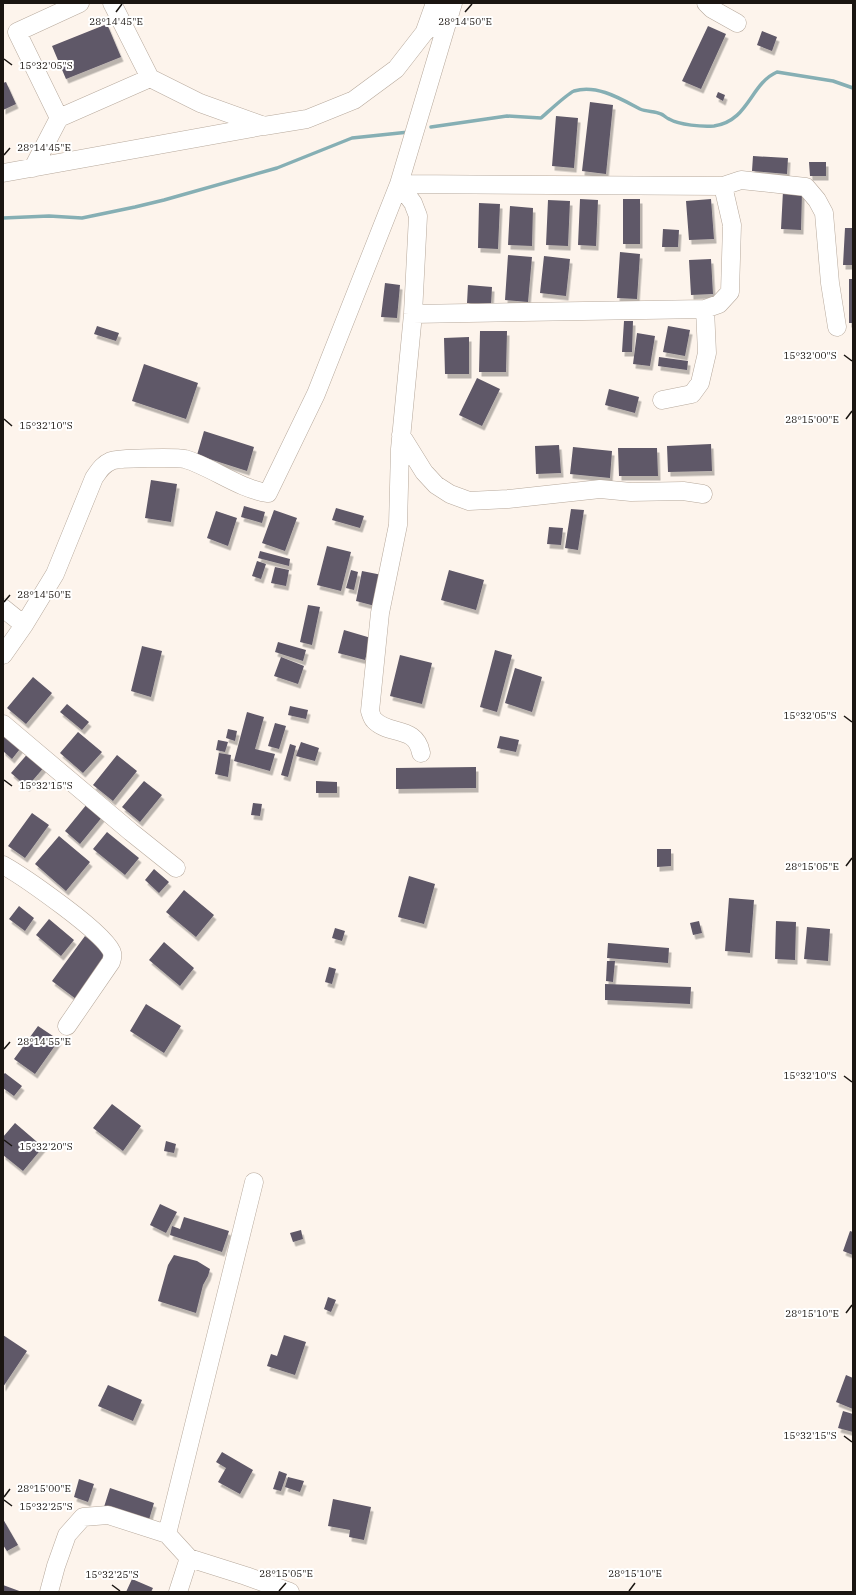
<svg xmlns="http://www.w3.org/2000/svg" width="856" height="1595" viewBox="0 0 856 1595" font-family="'IBM Plex Serif',serif">
	<defs>
		<filter id="shadow"><feDropShadow dx="2.5" dy="4.5" stdDeviation="0" flood-color="#0004"/></filter>
	</defs>
	<rect width="100%" height="100%" fill="#fdf4ec"/>
	<g fill="none" stroke-linecap="round" stroke-linejoin="round">
		<path stroke="#86afb4" stroke-width="3.5" d="M431 127 507 116 541 118C548 112 567 94 574 91 597 84 621 99 640 109 647 112 655 111 661 114 664 115 666 118 669 119 680 125 702 127 714 126 749 121 750 84 777 72L833 81 853 88
			M3 218 49 216 82 218 135 207 164 200 277 168 352 138 409 132"/>
	</g>
	<path fill="#5f5867" filter="url(#shadow)" d="M107 24 121 57 66 79 52 46Z
		M708 26 726 34 701 89 682 81Z
		M762 31 777 37 772 51 757 45Z
		M6 82 16 104 3 110V83Z
		M718 92 725 95 723 101 716 97Z
		M590 102 613 105 606 174 582 171Z
		M556 116 578 118 574 168 552 166Z
		M753 156 788 158 787 174 752 171Z
		M809 162H826V176H810Z
		M783 191 802 192 801 230 781 229Z
		M580 199 598 200 596 246 578 245Z
		M623 199H640V244H623Z
		M711 199 714 239 689 240 686 201Z
		M548 200 570 201 568 246 546 245Z
		M479 203 500 204 498 249 478 248Z
		M510 206 533 208 532 246 508 245Z
		M845 228H853V265H843Z
		M663 229 679 230 678 247H662Z
		M620 252 640 254 637 299 617 298Z
		M508 255 532 257 528 302 505 300Z
		M544 256 570 259 566 296 540 293Z
		M711 259 713 294 691 295 689 260Z
		M849 279H853V323H849Z
		M385 283 400 285 397 318 381 317Z
		M468 285 492 287 491 305 467 303Z
		M624 321H633L632 352H622Z
		M97 326 119 333 116 341 94 334Z
		M668 326 690 330 685 356 663 352Z
		M480 331H507L506 372H479Z
		M637 333 655 336 650 366 633 364Z
		M469 337V374H445L444 338Z
		M659 357 688 361 687 370 658 366Z
		M144 364 198 383 186 419 132 401Z
		M477 378 500 389 482 426 459 415Z
		M609 389 639 397 635 413 605 405Z
		M204 431 254 447 247 471 197 455Z
		M711 444 712 471 668 472 667 446Z
		M559 445 561 473 536 474 535 446Z
		M573 447 612 451 610 478 570 474Z
		M618 448H657L658 476H619Z
		M151 480 177 484 171 522 145 518Z
		M244 506 265 512 262 523 241 517Z
		M336 508 364 516 360 528 332 520Z
		M571 509 584 510 578 550 565 548Z
		M274 510 297 518 285 551 262 543Z
		M216 511 237 518 228 546 207 538Z
		M549 527 563 528 561 545 547 544Z
		M327 546 351 552 341 591 317 585Z
		M260 551 290 559 289 566 258 558Z
		M257 561 266 564 261 579 252 576Z
		M275 567 289 570 286 586 271 583Z
		M351 570 358 572 354 590 346 588Z
		M449 570 484 580 476 610 441 600Z
		M362 571 382 575 375 606 356 601Z
		M308 605 320 607 312 645 300 642Z
		M344 630 371 638 365 660 338 653Z
		M278 642 306 650 303 661 275 652Z
		M142 646 162 651 151 697 131 691Z
		M495 650 512 655 497 712 480 707Z
		M400 655 432 663 422 704 390 696Z
		M281 657 304 666 298 684 274 676Z
		M515 668 542 677 532 712 505 703Z
		M33 677 52 693 26 724 7 708Z
		M67 704 89 722 82 730 60 712Z
		M290 706 308 710 306 719 288 715Z
		M247 712 264 717 255 749 275 754 270 771 234 761Z
		M275 723 286 726 279 749 268 746Z
		M3 728 23 745 12 759 3 751Z
		M228 729 237 731 235 741 226 738Z
		M78 732 102 752 83 773 60 753Z
		M500 736 519 740 516 752 497 748Z
		M218 740 228 742 225 752 216 750Z
		M301 742 319 748 315 761 296 756Z
		M290 744 296 746 288 777 281 775Z
		M30 751 46 765 27 787 11 773Z
		M219 753 231 755 228 777 215 774Z
		M117 755 137 771 113 801 93 785Z
		M476 767V788L396 789V768Z
		M144 781 162 795 140 822 122 807Z
		M316 781 337 782V793H316Z
		M253 803 262 804 260 816 251 815Z
		M87 804 103 816 80 844 65 831Z
		M32 813 49 825 25 858 8 846Z
		M107 832 139 858 125 875 93 849Z
		M59 836 90 862 66 891 35 864Z
		M657 849H671V866L657 867Z
		M154 869 169 882 159 893 145 880Z
		M409 876 435 884 424 924 398 917Z
		M184 890 214 915 196 937 166 912Z
		M729 898 754 900 750 953 725 951Z
		M19 906 34 918 25 931 9 919Z
		M49 919 74 940 61 956 36 935Z
		M699 921 702 933 693 935 690 923Z
		M776 921 796 922 795 960 775 959Z
		M807 927 830 929 828 961 804 959Z
		M335 928 345 931 342 941 332 938Z
		M85 936 109 954 76 999 52 981Z
		M164 942 194 968 180 986 149 960Z
		M608 943 669 948 668 963 607 958Z
		M607 961H615L613 982 606 981Z
		M329 967 336 969 332 984 325 982Z
		M605 984 691 987 690 1004 605 1000Z
		M146 1004 181 1026 164 1053 130 1031Z
		M38 1026 59 1040 35 1074 14 1059Z
		M5 1073 22 1086 14 1096 3 1088V1075Z
		M112 1104 141 1126 123 1151 93 1128Z
		M15 1123 43 1147 23 1171 3 1155V1137Z
		M166 1141 176 1144 174 1153 164 1151Z
		M160 1204 177 1212 166 1233 150 1225Z
		M184 1217 229 1231 222 1252 170 1235 172 1226 180 1229Z
		M301 1230 303 1239 293 1242 290 1233Z
		M850 1231 853 1232V1255L843 1251Z
		M174 1255 197 1261 210 1269 208 1276 203 1285 196 1313 158 1301 168 1265Z
		M328 1297 336 1300 331 1312 324 1309Z
		M3 1335 27 1351 3 1387Z
		M284 1335 306 1342 295 1375 267 1366 271 1354 277 1356Z
		M846 1375 853 1378V1409L836 1402Z
		M108 1385 142 1400 133 1421 98 1406Z
		M843 1411 853 1414V1432L838 1428Z
		M222 1452 253 1470 240 1494 218 1482 226 1468 216 1462Z
		M279 1471 287 1474 281 1491 273 1489Z
		M288 1477 304 1481 300 1492 285 1487Z
		M79 1479 94 1484 88 1502 74 1497Z
		M110 1488 154 1503 148 1523 104 1507Z
		M333 1499 371 1507 364 1540 349 1537 350 1530 328 1526Z
		M3 1519 18 1545 7 1551 3 1545Z
		M132 1579 153 1588 151 1592H126Z
		M3 1585 22 1592H3Z"/>
	<g fill="none" stroke-linecap="round" stroke-linejoin="round">
		<g stroke="#b7a99c" stroke-width="19">
			<path id="minor" d="M80 3 17 32 59 118 150 78
				M112 3 150 78 200 103 264 126 307 119 354 100 396 69 424 33 452 7
				M706 3 712 9 737 23
				M425 31 435 3
				M33 168 59 118
				M3 173 263 126
				M399 184 413 203 418 216 413 314 400 449 398 525 380 613 370 711C371 714 372 718 374 720 389 736 416 725 421 753
				M399 184 723 186 741 180 806 187 817 200 824 213 830 283 837 327
				M413 314 705 309 719 304 730 292 732 225 723 186
				M662 400 692 394 700 383 707 353 705 309
				M401 435 424 472 436 485 450 494 469 501 508 499 600 489 631 492 683 491 703 494
				M3 608 24 625 3 655
				M24 625 55 574 94 478C99 471 102 465 111 461 118 458 176 457 185 459 212 467 239 489 268 493L316 394 399 184 453 3
				M3 724 131 832 176 868
				M3 865C21 875 110 936 112 953 113 955 112 959 111 962L67 1026
				M254 1182 167 1534 189 1558 246 1576 290 1592
				M49 1592 56 1566 67 1535 83 1517 108 1515 167 1534
				M178 1592 189 1558"/>
		</g>
		<use href="#minor" stroke="#fff" stroke-width="18"/>
	</g>
	<path fill="none" stroke="#1a1511" stroke-width="1.5" d="M116 12 122 4M465 12 472 4M4 59 12 65M4 155 10 148M844 355 852 361M4 419 12 426M846 419 852 411M4 602 10 595M844 716 852 722M4 780 12 786M846 866 852 858M4 1049 10 1042M844 1076 852 1082M4 1140 12 1146M846 1313 852 1305M844 1436 852 1442M4 1497 10 1489M4 1500 12 1506M112 1585 120 1591M279 1591 286 1583M629 1591 635 1583"/>
	<g font-size="10" text-anchor="middle" fill="#1a1511" stroke="#fff" stroke-width="4" stroke-linejoin="round" paint-order="stroke">
		<text x="465" y="25">28°14'50"E</text>
		<text x="116" y="25">28°14'45"E</text>
		<text x="46" y="69">15°32'05"S</text>
		<text x="44" y="151">28°14'45"E</text>
		<text x="810" y="359">15°32'00"S</text>
		<text x="812" y="423">28°15'00"E</text>
		<text x="46" y="429">15°32'10"S</text>
		<text x="44" y="598">28°14'50"E</text>
		<text x="810" y="719">15°32'05"S</text>
		<text x="46" y="789">15°32'15"S</text>
		<text x="812" y="870">28°15'05"E</text>
		<text x="44" y="1045">28°14'55"E</text>
		<text x="810" y="1079">15°32'10"S</text>
		<text x="46" y="1150">15°32'20"S</text>
		<text x="812" y="1317">28°15'10"E</text>
		<text x="810" y="1439">15°32'15"S</text>
		<text x="44" y="1492">28°15'00"E</text>
		<text x="46" y="1510">15°32'25"S</text>
		<text x="286" y="1577">28°15'05"E</text>
		<text x="635" y="1577">28°15'10"E</text>
		<text x="112" y="1578">15°32'25"S</text>
	</g>
	<rect width="856" height="1595" fill="none" stroke="#1a1511" stroke-width="8"/>
</svg>
